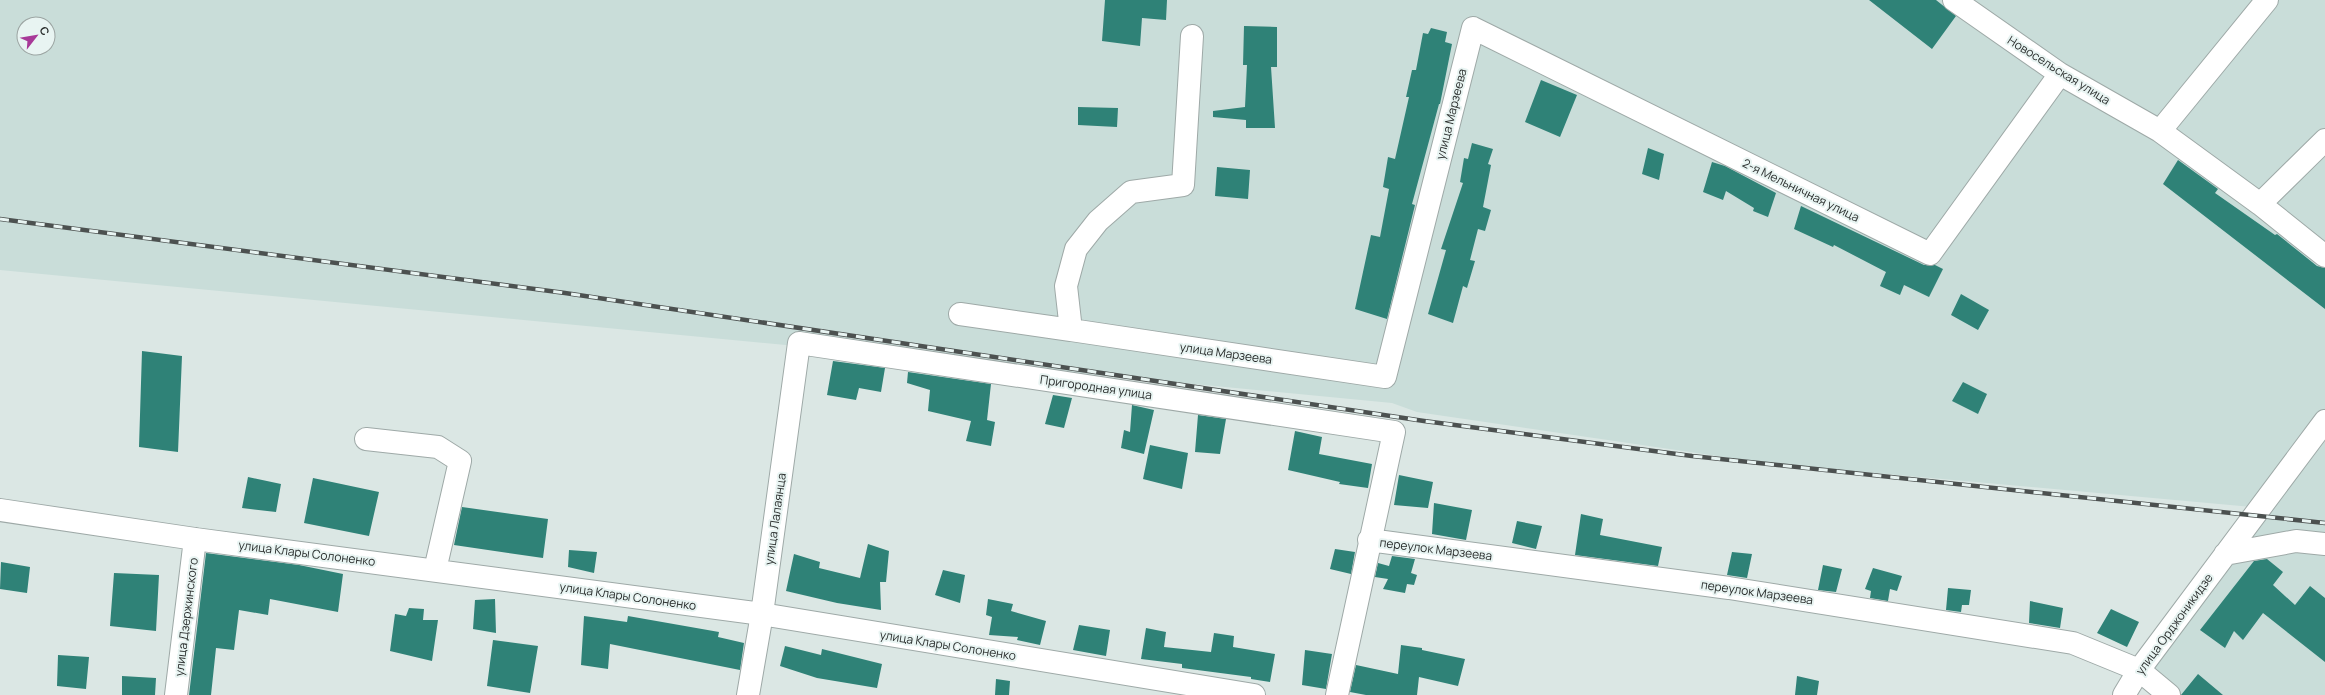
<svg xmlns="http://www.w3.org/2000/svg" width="2325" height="695" viewBox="0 0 2325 695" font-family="Manrope,sans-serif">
	<rect width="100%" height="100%" fill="#dbe7e4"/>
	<path fill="#c9ddd9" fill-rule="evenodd" d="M0 0H2325V695H2169L2139 670 2252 507 1765 463 1417 412 1392 403 0 270ZM24 24H48V48H24Z"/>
	<path fill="#2f8277" d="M1105 0H1167L1166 20 1142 18 1140 46 1102 41Z
		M1869 0H1936L1956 16 1932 49Z
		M1244 26 1277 27V67H1271L1275 128H1246V120L1213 117V111L1245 107 1247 65H1243Z
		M1431 28 1447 32 1445 42 1452 44 1440 104H1439L1412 204 1415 205 1387 319 1355 309 1371 235 1380 237 1389 189 1383 187 1388 157 1395 159 1409 97H1406L1412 70H1416L1423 33 1428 34Z
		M1541 80 1577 95 1560 137 1525 122Z
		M1078 107 1118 108 1117 127 1078 125Z
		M1472 143 1493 149 1488 164 1491 165 1483 207 1491 210 1485 231 1478 229 1470 260 1475 261 1467 288 1463 286 1453 323 1428 314 1446 250 1441 249 1463 183 1460 182 1464 158 1468 159Z
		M1648 148 1664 154 1659 180 1642 174Z
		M2178 160 2218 189 2215 193 2275 235 2277 234 2317 266 2325 268V309L2163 184Z
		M1712 162 1725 166 1776 193 1768 217 1753 211 1754 208 1726 191 1723 200 1703 192Z
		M1217 167 1250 170 1248 199 1215 196Z
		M1801 206 1924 265H1935L1943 269 1929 297 1904 285 1900 295 1880 286 1886 272 1834 245 1833 247 1794 229Z
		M1961 294 1989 310 1978 330 1951 315Z
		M142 351 182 356 178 452 139 447Z
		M833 361 885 368 881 392 859 388 856 400 827 395Z
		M908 372 991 384 987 420 995 422 991 446 966 441 971 421 928 411 930 390 907 383Z
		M1963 382 1987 394 1978 414 1952 401Z
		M1053 395 1072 398 1064 428 1045 424Z
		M1132 405 1154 410 1144 454 1121 448 1124 430 1130 432Z
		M1198 415 1226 419 1220 454 1195 452Z
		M1295 431 1322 437 1319 454 1372 464 1368 488 1339 484 1340 482 1288 470Z
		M1150 445 1188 453 1182 489 1143 479Z
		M1399 475 1433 482 1428 508 1394 505Z
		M248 477 281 484 276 512 242 508Z
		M313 478 379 492 369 536 304 523Z
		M1434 503 1472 510 1466 540 1432 534Z
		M462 507 548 519 543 558 454 545Z
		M1581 514 1603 519 1600 535 1662 547 1658 566 1575 555Z
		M1517 521 1542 526 1536 549 1512 543Z
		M868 544 889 551 886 582H880L881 610 837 603 786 591 794 554 820 562 819 568 860 578Z
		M1335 549 1355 552 1351 574 1330 569Z
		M569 550 597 552 594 573 568 567Z
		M1732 552 1752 554 1747 578 1727 575Z
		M206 553 299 565 343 574 338 612 270 599 268 615 239 610 234 650 216 648 211 695H189Z
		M1392 556 1415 559 1411 573 1417 575 1414 585 1407 584 1405 593 1383 589 1388 579 1375 577 1378 563 1389 566Z
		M2267 559 2283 572 2273 585 2295 605 2310 586 2325 598V662L2263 613 2243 640 2234 631 2225 648 2200 630 2254 561Z
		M1 562 30 567 27 593 0 589Z
		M1823 565 1842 569 1836 592 1818 590Z
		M1873 568 1902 576 1897 591 1890 589 1888 601 1870 598 1871 591 1865 589Z
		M943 570 965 575 960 603 935 595Z
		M114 573 159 575 156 631 110 626Z
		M1948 588 1971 590 1969 605H1962L1961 612 1946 610Z
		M495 599 496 633 473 629 475 600Z
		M988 599 1013 604 1011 611 1046 621 1040 645 1017 640 1018 637 989 635 992 617 986 615Z
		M2030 601 2063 608 2060 628 2029 623Z
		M409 608 424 609 423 620H438L432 661 390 651 395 614 406 616Z
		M2111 609 2139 622 2127 647 2097 633Z
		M584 616 627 622 628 616 719 632 718 637 744 643 740 670 610 644 608 669 581 665Z
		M1079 625 1110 630 1106 656 1073 650Z
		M1146 628 1166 632 1164 647 1211 652 1214 633 1234 636 1233 647 1275 654 1270 682 1251 679V677L1182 668V664L1141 659Z
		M493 640 538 646 530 693 487 686Z
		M1401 645 1422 648V650L1465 659 1458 686 1419 677 1417 695H1366L1350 692 1356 665 1398 674Z
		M785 646 821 655 822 649 882 664 877 688 817 678 780 666Z
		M1305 650 1332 654 1326 689 1302 685Z
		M58 655 89 657 86 689 57 686Z
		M2198 674 2223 695H2181Z
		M122 676 156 678 155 695H122Z
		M1797 676 1819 681 1817 695H1795Z
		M996 679 1010 681 1009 695H995Z"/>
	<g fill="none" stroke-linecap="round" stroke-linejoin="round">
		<g stroke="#9ea9a7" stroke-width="24">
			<path id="minor" d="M1954 0 2060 74 2160 131 2260 204 2325 256
				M1192 36 1183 185 1131 192 1098 221 1076 249 1066 286 1071 330 1385 377 1473 28 1930 254 2060 74
				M2160 131 2267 0
				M2260 204 2325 140
				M960 314 1071 330
				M366 439 438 447 460 461 435 570
				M0 510 195 539 762 614 1254 695
				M1369 540 1729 588 2073 643 2139 670 2169 695
				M2225 554 2296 541 2325 544
				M176 695 195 539
				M748 695 762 614 799 343 1394 432 1337 695
				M2124 695 2139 670 2325 421"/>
		</g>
		<use href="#minor" stroke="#fff" stroke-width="22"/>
		<g stroke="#4c5150" stroke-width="4.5">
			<path id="rail" d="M0 219 565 293 1424 421 1692 456 2325 523"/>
		</g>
		<use href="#rail" stroke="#e8f4f2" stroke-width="3" stroke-dasharray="9" stroke-linecap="butt"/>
	</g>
	<g text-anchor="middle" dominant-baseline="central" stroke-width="4" stroke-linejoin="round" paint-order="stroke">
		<g font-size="12" fill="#2a2e2d" stroke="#e8f4f2">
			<text transform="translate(2059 70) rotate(32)">Новосельская улица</text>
			<text transform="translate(1451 114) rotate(-76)">улица Марзеева</text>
			<text transform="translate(1801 190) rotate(26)">2-я Мельничная улица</text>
			<text transform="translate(1226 353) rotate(8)">улица Марзеева</text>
			<text transform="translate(1096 387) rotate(8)">Пригородная улица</text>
			<text transform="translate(775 519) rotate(-82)">улица Лалаянца</text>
			<text transform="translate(1436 549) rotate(7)">переулок Марзеева</text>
			<text transform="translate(307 553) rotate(7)">улица Клары Солоненко</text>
			<text transform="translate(1757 592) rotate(8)">переулок Марзеева</text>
			<text transform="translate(628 596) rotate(8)">улица Клары Солоненко</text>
			<text transform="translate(186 617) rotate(-83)">улица Дзержинского</text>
			<text transform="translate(2174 624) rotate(-54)">улица Орджоникидзе</text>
			<text transform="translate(948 645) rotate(9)">улица Клары Солоненко</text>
		</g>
	</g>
	<g transform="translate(36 36) rotate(59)"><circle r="19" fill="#e8f4f2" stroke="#9ca5a3"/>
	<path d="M0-3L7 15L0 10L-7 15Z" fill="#a73998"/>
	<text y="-6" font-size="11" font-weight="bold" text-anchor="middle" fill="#2a2e2d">С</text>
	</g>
</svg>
